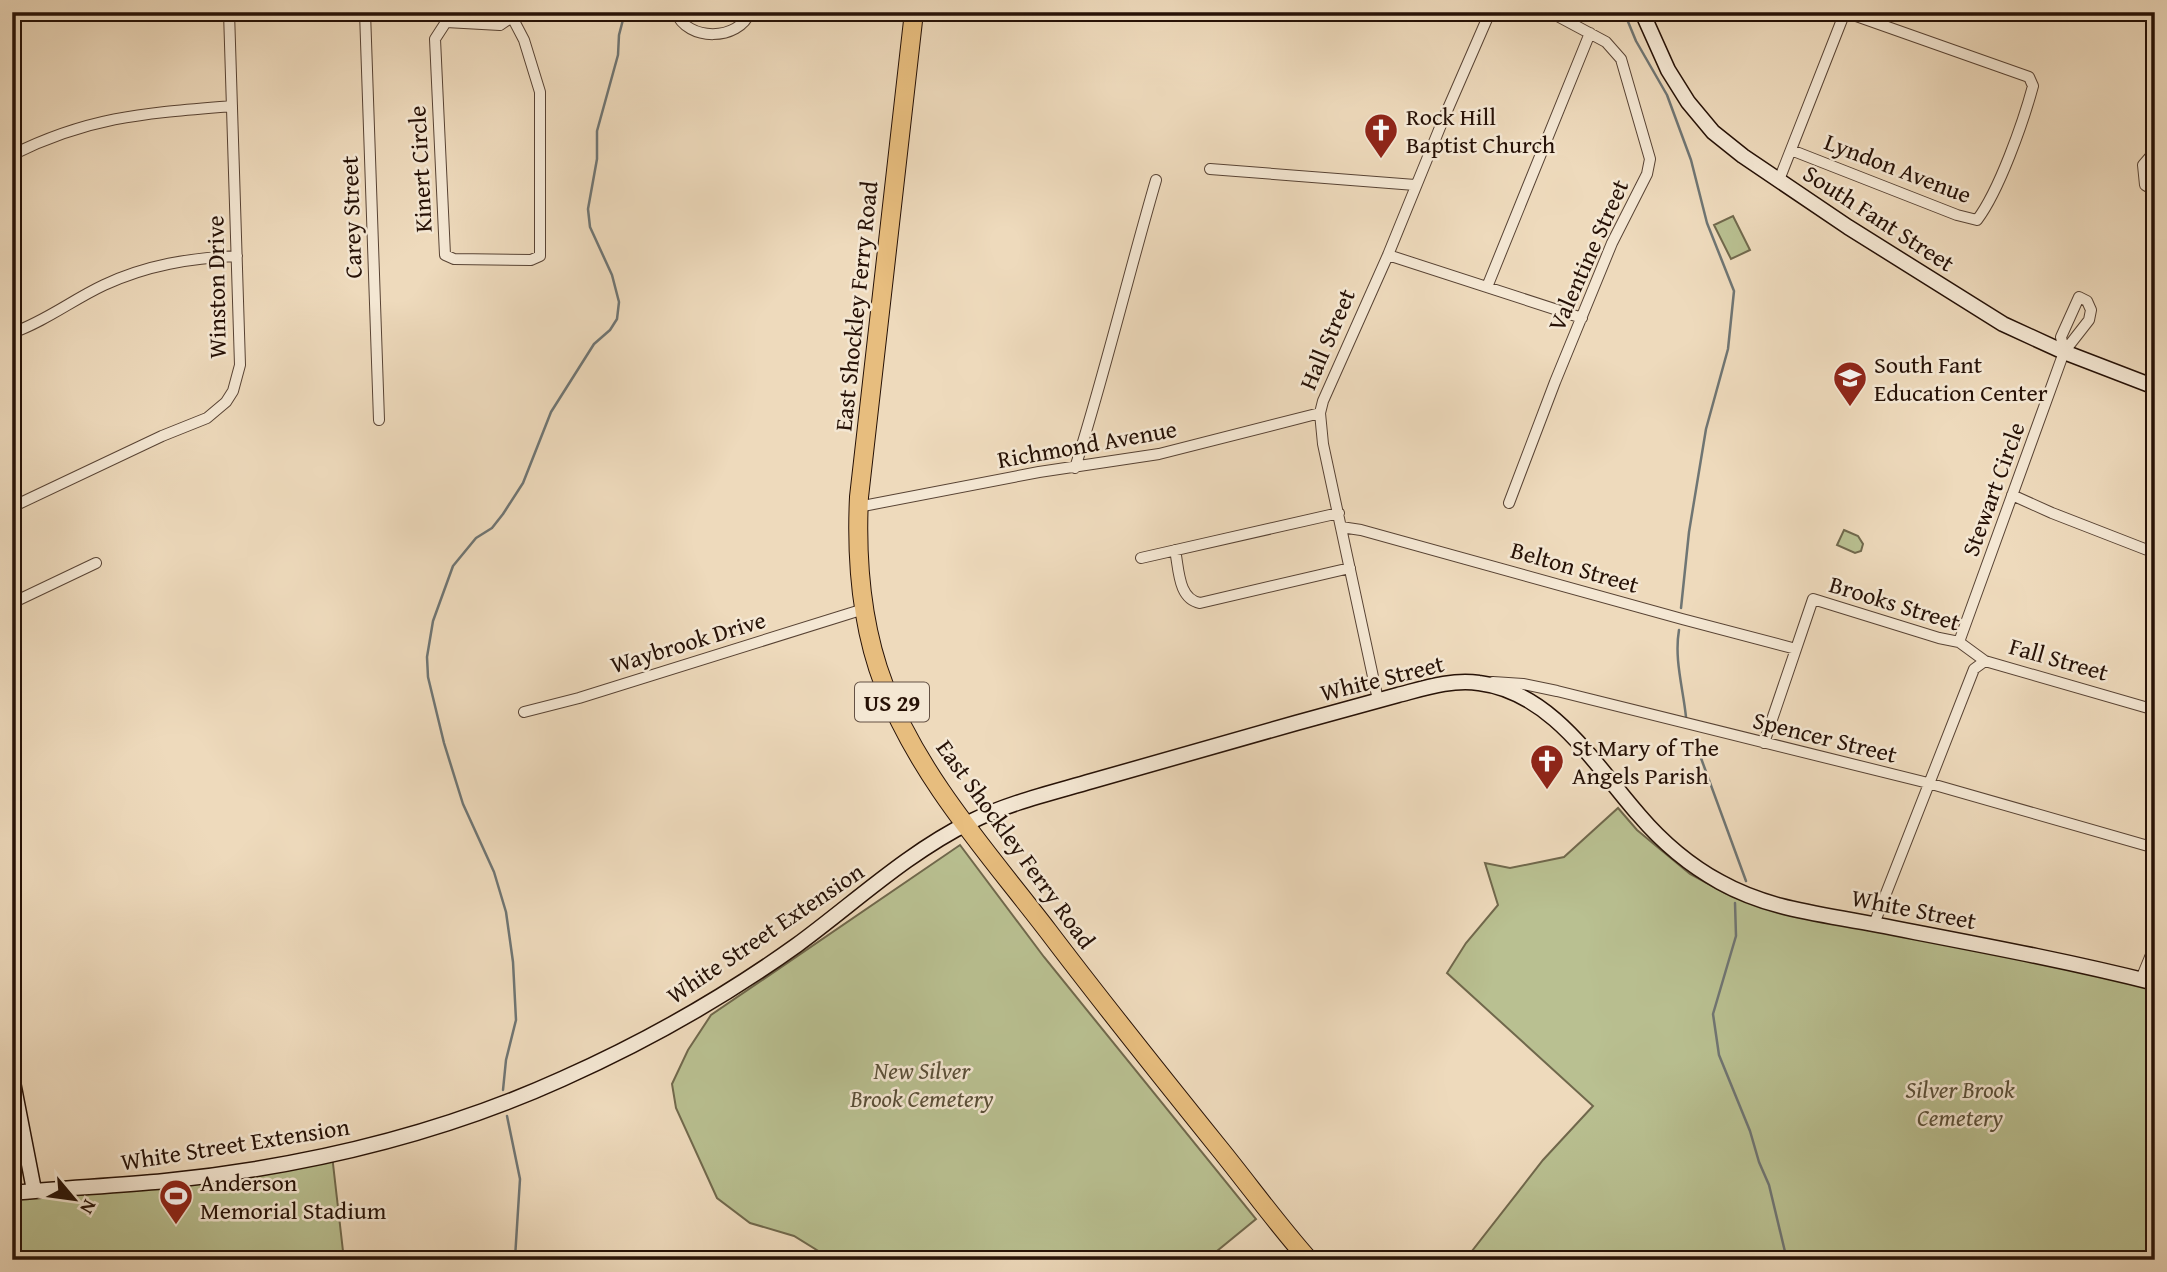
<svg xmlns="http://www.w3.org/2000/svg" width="2167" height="1272" viewBox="0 0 2167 1272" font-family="'Gentium Book Plus',serif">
	<rect width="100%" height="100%" fill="#eedabc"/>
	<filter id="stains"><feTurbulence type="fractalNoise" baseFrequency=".00286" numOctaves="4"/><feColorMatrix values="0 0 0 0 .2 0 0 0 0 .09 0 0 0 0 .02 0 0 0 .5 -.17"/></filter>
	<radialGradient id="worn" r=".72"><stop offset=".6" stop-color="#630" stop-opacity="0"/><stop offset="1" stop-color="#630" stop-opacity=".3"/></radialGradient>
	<path fill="#b9c091" stroke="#70684c" stroke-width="2" d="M1733 216 1750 250 1731 259 1714 225Z
		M1844 530 1858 536 1863 544 1861 551 1855 553 1837 545Z
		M1618 808 1637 830 1690 874 1725 893 1768 909 2026 956 2155 989V1260H1465L1543 1160 1593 1106 1447 973 1466 943 1498 905 1485 863 1510 868 1564 857Z
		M960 845 1044 957 1256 1219 1206 1260H833L794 1236 750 1223 717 1198 676 1108 672 1084 688 1050 711 1015Z
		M332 1155 344 1260H12V1192Z"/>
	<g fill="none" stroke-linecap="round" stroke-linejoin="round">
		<path stroke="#6f7573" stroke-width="2.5" d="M1624 12 1636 41 1667 95 1691 160 1707 223 1734 291 1728 349 1706 429 1689 532 1681 608
			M1679 630C1674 659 1683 688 1686 717
			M1694 739 1746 881
			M1735 903 1736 936 1713 1014 1719 1055 1750 1131 1759 1162 1769 1185 1787 1260
			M503 1090 506 1060 516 1020 513 962 506 912 494 872 463 804 444 743 428 677 427 657 433 621 453 566 476 538 492 528 503 514 523 483 551 412 594 344 610 330 617 319 619 302 612 275 590 227 588 209 597 159V131L618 55 619 35 625 12
			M507 1116 520 1179 515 1258"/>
		<g stroke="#584334" stroke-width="12">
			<path id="street" d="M365 12 379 420
				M676 12C687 42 739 41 750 12
				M512 17 524 40 540 92V256L531 260 454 259 445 255 435 39 446 22 500 25Z
				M1791 150 1957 215 1977 220C1999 191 2023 123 2033 86L2029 77 1845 12
				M2155 151 2143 165 2145 185 2155 191
				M12 155C90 116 147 113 232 106
				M1210 169 1415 185
				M1779 180 1845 12
				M1388 255 1582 318
				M1487 287 1590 33
				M12 333C46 321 72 300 104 285 147 265 190 258 237 256
				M1075 468C1105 373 1128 276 1156 180
				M2012 495 2052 513 2155 553
				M1509 503 1555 382 1612 243 1647 174 1650 159 1621 59 1606 42 1550 12
				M12 507 162 436 207 418 226 402 233 391 240 365 229 12
				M858 507 1039 472 1159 454 1320 413
				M1341 527 1361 530 1682 619 1796 649
				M1175 550C1179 569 1178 599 1200 603L1350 568
				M1141 558 1339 513
				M12 603 96 563
				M1959 642 2064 352 2089 320 2091 310 2087 301 2079 297 2061 337 2064 352
				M1493 682 1523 684 1557 691 1928 783 2155 848
				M1378 700 1323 444 1320 413 1323 401 1388 255 1443 120 1490 12
				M524 712 579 698 864 609
				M1764 743 1813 599 1939 638 1959 642 1985 661
				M1874 924 1974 669 1985 661 2155 710
				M2141 979 2155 945"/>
		</g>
		<g stroke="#261106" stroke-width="17">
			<path id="secondary" d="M1642 12 1668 70 1688 102 1713 132 1743 156 1848 227 2003 324 2064 352 2155 387
				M12 1077 34 1190
				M12 1193C63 1188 114 1186 165 1181 302 1167 436 1136 562 1079 645 1042 723 998 797 945 853 904 907 853 970 822 1008 803 1051 793 1092 781 1160 761 1228 742 1296 723 1330 714 1364 704 1398 695 1425 688 1452 679 1479 683 1552 692 1595 765 1639 815 1662 842 1689 865 1720 882 1770 910 1823 914 1878 925 1971 943 2064 960 2155 983"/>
		</g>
		<g stroke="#261106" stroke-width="20">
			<path id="highway" d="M914 12 859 497C856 560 861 625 884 685 919 777 989 854 1048 931 1104 1005 1161 1076 1219 1148 1249 1185 1277 1224 1309 1260"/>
		</g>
		<use href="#street" stroke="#f4e7d3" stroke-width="10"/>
		<use href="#secondary" stroke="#f4e7d3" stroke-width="14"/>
		<use href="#highway" stroke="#e7bd7e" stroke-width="18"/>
	</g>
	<defs>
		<g id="church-pin" transform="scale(1.75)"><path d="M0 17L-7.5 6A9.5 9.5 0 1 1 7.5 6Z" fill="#8f2418" stroke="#f4e7d3"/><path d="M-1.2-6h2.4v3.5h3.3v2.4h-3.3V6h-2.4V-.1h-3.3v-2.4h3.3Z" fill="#fff"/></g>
		<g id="school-pin" transform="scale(1.75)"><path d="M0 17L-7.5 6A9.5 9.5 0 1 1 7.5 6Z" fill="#8f2418" stroke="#f4e7d3"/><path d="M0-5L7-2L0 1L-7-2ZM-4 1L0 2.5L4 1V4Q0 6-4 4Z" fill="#fff"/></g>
		<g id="stadium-pin" transform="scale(1.75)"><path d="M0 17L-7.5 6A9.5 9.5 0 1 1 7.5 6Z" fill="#8f2418" stroke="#f4e7d3"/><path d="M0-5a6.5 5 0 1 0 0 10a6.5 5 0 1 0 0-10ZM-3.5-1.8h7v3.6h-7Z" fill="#fff"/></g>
	</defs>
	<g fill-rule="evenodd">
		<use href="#church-pin" x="1381" y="130"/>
		<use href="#school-pin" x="1850" y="378"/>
		<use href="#church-pin" x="1547" y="761"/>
		<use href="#stadium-pin" x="176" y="1196"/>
	</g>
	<g text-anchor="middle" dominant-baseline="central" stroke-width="5" stroke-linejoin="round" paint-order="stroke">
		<rect fill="#f4e7d3" stroke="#645144" stroke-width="2" x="855" y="682.5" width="74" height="39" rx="5"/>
		<g font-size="23" font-weight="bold" fill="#261106">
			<text x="892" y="702">US 29</text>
		</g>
		<g font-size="24" fill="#261106" stroke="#f4e7d3" text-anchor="start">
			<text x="1406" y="116">Rock Hill<tspan x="1406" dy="28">Baptist Church</tspan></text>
			<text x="1874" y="364">South Fant<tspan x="1874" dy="28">Education Center</tspan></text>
			<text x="1572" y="747">St Mary of The<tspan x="1572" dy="28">Angels Parish</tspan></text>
			<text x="200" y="1182">Anderson<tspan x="200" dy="28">Memorial Stadium</tspan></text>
		</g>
		<g font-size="24" fill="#261106" stroke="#f4e7d3">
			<text transform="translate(1898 168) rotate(21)">Lyndon Avenue</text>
			<text transform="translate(420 169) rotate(-93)">Kinert Circle</text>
			<text transform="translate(351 217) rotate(-92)">Carey Street</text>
			<text transform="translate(1879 218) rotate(33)">South Fant Street</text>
			<text transform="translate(1588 255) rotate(-66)">Valentine Street</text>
			<text transform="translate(216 287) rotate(-91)">Winston Drive</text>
			<text transform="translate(856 306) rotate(-84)">East Shockley Ferry Road</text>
			<text transform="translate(1327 339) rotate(-67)">Hall Street</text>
			<text transform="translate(1087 444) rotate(-10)">Richmond Avenue</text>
			<text transform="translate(1993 489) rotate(-70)">Stewart Circle</text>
			<text transform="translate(1575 567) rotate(16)">Belton Street</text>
			<text transform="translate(1895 603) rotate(17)">Brooks Street</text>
			<text transform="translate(688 642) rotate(-17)">Waybrook Drive</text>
			<text transform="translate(2059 659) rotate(16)">Fall Street</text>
			<text transform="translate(1382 678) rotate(-14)">White Street</text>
			<text transform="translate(1825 737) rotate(14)">Spencer Street</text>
			<text transform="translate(1016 844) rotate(54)">East Shockley Ferry Road</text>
			<text transform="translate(1914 909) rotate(11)">White Street</text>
			<text transform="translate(765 933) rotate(-34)">White Street Extension</text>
			<text transform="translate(235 1144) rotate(-9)">White Street Extension</text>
		</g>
		<g font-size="24" font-style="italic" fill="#594e37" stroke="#f4e7d3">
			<text x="922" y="1070">New Silver<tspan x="922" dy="28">Brook Cemetery</tspan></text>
			<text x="1960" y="1089">Silver Brook<tspan x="1960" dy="28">Cemetery</tspan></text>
		</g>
	</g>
	<rect width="2167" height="1272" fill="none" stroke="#eedabc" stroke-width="42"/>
	<rect x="14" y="14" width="2139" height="1244" fill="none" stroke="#261106" stroke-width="3.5"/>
	<rect x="21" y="21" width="2125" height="1230" fill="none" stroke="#261106" stroke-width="2"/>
	<g transform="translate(74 1199) rotate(119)" stroke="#f4e7d3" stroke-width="5" paint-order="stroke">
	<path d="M0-5L12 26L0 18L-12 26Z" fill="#261106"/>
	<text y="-10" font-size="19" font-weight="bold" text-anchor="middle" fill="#261106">N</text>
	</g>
	<rect width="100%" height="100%" filter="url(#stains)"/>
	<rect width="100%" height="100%" fill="url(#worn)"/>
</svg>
